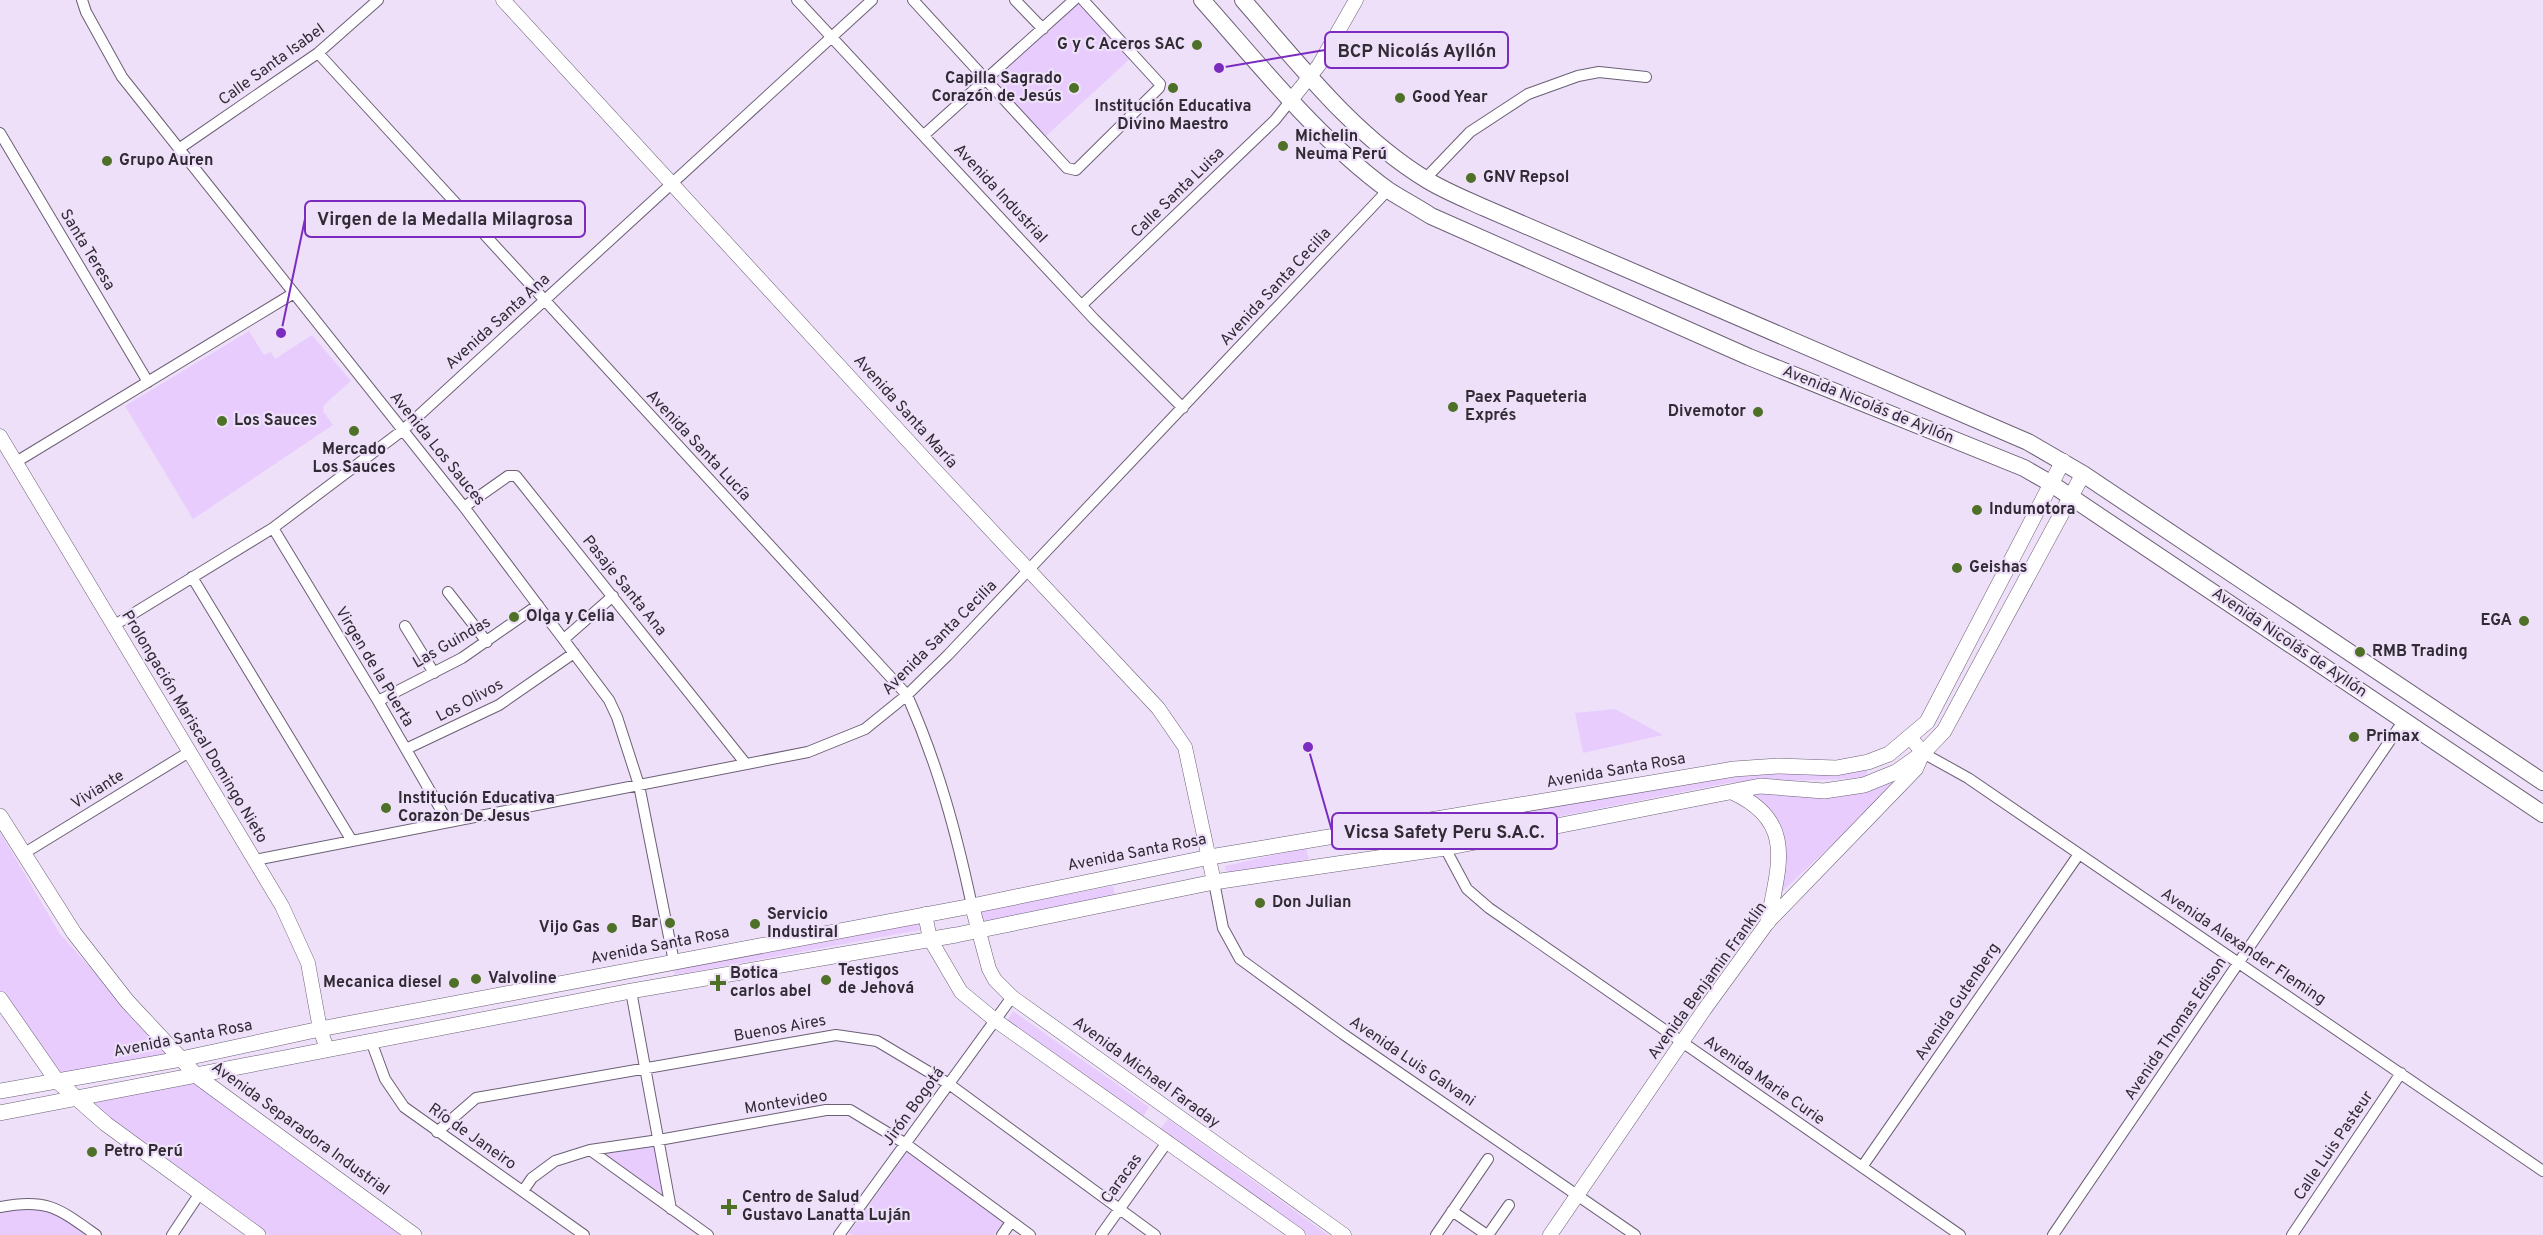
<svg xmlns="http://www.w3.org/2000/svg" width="2543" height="1235" viewBox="0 0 2543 1235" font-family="Overpass,sans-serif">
	<rect width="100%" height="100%" fill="#eee0f9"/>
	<path fill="#e8ccfe" d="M1077 0 1133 56 1045 137 991 78Z
		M249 331 264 355 271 352 275 359 312 335 351 381 324 405 323 411 333 425 193 519 125 406Z
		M1615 709 1663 735 1583 753 1575 713Z
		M1868 768 1866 777C1820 782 1774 779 1728 783L1464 835 1462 825 1749 770Z
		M1907 768 1891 790 1776 897 1782 839 1737 792 1825 794Z
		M0 832 60 934 169 1055 59 1073 0 990Z
		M1306 848 1309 859 1227 877 1225 866Z
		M1113 886 1116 899 983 924 981 911Z
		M919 923 920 930 675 975 674 969Z
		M1013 1011 1149 1107 1143 1117 1007 1021Z
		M196 1080 412 1235H269L88 1104Z
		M1168 1119 1328 1235H1308L1160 1129Z
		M655 1146 666 1203 597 1155Z
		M908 1151 1004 1222 994 1235H852L849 1233Z
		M23 1207 55 1213 87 1235H0V1212Z"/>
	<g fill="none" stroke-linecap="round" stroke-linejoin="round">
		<g stroke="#6b5f75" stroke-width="12">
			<path id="minor" d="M82 0 86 12 122 77 464 507 609 700 617 717 639 785 674 962
				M797 0 1094 319 1183 408
				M913 0 1067 168 1076 170 1159 88 1160 84 1083 0
				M1015 0 1043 29
				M318 53 907 695C938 765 956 831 972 906
				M0 133 148 382
				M924 135 1074 0
				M180 148 318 53 378 0
				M1425 179 1470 132 1528 94 1578 76 1599 72 1646 77
				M1083 304 1275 120 1291 100
				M16 462 294 293
				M464 507 508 476H516L746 764
				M273 528 378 701 448 822
				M192 577 352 841
				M448 592 487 642
				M113 626 273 528 403 430 872 0
				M405 626 434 673
				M564 639 613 596
				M378 701 462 658 538 605
				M406 749 499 705 574 653
				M1923 753 1968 778 2543 1171
				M1439 820 1445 848 1467 889 1489 908 1960 1235
				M23 854 189 752
				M255 860 808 752 865 729 907 695 948 655 1388 190
				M1214 882 1223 928 1240 959 1343 1034 1635 1235
				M631 991 671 1209
				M371 1041 385 1079 404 1107 584 1235
				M437 1132 476 1098 836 1035 877 1041 949 1084 1155 1235
				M590 1150 708 1235
				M1862 1167 2079 854
				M523 1191 532 1178 555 1161 590 1150 659 1140 826 1110H850L906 1144 1030 1235
				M0 1207C47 1198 58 1208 96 1235
				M1452 1211 1487 1235
				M172 1235 200 1193
				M839 1235 1012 997
				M1002 1235 1011 1222
				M1101 1235 1168 1141
				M1436 1235 1488 1159
				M1488 1235 1509 1205
				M2053 1235 2404 720
				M2292 1235 2401 1073"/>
		</g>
		<g stroke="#6b5f75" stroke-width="15">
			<path id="tertiary" d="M503 0 933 468 1158 708 1185 747 1214 882
				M1291 100 1319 65 1356 0
				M0 436 282 906 308 963 320 1029 327 1049
				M972 906 989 969 995 980 1012 997 1344 1235
				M925 914 930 939 961 992 995 1020 1298 1235
				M1550 1235 1704 1010 1768 922 1916 769 1923 753 1910 737"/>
		</g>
		<g stroke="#6b5f75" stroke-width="16">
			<path id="secondary" d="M1732 792C1796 821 1779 864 1768 922
				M0 816 74 933 127 1001 198 1077 414 1235
				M0 999 57 1081 106 1124 258 1235
				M0 1091 181 1059 320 1029 972 906 1210 857 1734 769 1778 766 1836 768 1868 762 1889 754 1927 722 2063 461
				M0 1113 631 991 956 935 1214 882 1445 848 1760 786 1824 791 1864 785 1896 772 1923 753 1944 731 2083 474"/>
		</g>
		<g stroke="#6b5f75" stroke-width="18">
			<path id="primary" d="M1202 0C1259 64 1319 140 1388 190 1402 199 1417 207 1431 216L1749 357 2024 468 2050 483 2543 814
				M1243 0C1299 64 1353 135 1427 180 1445 191 1465 199 1485 208L2028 442 2083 474 2543 782"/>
		</g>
		<use href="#minor" stroke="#fff" stroke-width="10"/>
		<use href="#tertiary" stroke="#fff" stroke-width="14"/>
		<use href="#secondary" stroke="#fff" stroke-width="15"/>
		<use href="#primary" stroke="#fff" stroke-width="16"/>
	</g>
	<g fill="#4f7027" stroke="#eee0f9" stroke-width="2">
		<circle cx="1197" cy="45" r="6"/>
		<circle cx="1074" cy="88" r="6"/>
		<circle cx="1173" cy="88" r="6"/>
		<circle cx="1400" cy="98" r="6"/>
		<circle cx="1283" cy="146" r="6"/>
		<circle cx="107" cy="161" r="6"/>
		<circle cx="1471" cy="178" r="6"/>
		<circle cx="1453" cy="407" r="6"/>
		<circle cx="1758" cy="412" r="6"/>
		<circle cx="222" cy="421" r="6"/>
		<circle cx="354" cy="431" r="6"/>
		<circle cx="1977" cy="510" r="6"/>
		<circle cx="1957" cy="568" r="6"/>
		<circle cx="514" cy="617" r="6"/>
		<circle cx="2524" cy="621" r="6"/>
		<circle cx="2360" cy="652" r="6"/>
		<circle cx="2354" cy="737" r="6"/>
		<circle cx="386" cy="808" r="6"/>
		<circle cx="1260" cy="903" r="6"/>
		<circle cx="670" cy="923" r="6"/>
		<circle cx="755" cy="924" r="6"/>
		<circle cx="612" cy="928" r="6"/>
		<circle cx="476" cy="979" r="6"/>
		<circle cx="826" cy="980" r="6"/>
		<circle cx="454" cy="983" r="6"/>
		<path d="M715 974h6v6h6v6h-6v6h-6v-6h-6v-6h6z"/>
		<circle cx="92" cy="1152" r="6"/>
		<path d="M726 1198h6v6h6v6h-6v6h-6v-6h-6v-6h6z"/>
	</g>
	<g text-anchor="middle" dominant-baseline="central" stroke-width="4.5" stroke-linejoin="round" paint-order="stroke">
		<g font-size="16" font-weight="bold" fill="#312b35" stroke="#eee0f9" text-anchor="start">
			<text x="1185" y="45" text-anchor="end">G y C Aceros SAC</text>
			<text x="1062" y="79" text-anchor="end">Capilla Sagrado<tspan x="1062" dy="18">Corazón de Jesús</tspan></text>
			<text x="1412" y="98">Good Year</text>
			<text x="1173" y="107" text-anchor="middle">Institución Educativa<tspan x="1173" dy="18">Divino Maestro</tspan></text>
			<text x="1295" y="137">Michelin<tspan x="1295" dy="18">Neuma Perú</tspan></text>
			<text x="119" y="161">Grupo Auren</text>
			<text x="1483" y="178">GNV Repsol</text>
			<text x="1465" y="398">Paex Paqueteria<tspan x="1465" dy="18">Exprés</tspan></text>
			<text x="1746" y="412" text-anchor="end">Divemotor</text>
			<text x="234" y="421">Los Sauces</text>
			<text x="354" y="450" text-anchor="middle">Mercado<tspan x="354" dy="18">Los Sauces</tspan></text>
			<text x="1989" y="510">Indumotora</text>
			<text x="1969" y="568">Geishas</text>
			<text x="526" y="617">Olga y Celia</text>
			<text x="2512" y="621" text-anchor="end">EGA</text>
			<text x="2372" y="652">RMB Trading</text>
			<text x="2366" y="737">Primax</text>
			<text x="398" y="799">Institución Educativa<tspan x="398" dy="18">Corazon De Jesus</tspan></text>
			<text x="1272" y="903">Don Julian</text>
			<text x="767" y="915">Servicio<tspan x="767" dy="18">Industiral</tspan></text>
			<text x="658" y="923" text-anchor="end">Bar</text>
			<text x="600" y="928" text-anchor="end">Vijo Gas</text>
			<text x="838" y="971">Testigos<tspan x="838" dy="18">de Jehová</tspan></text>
			<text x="730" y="974">Botica<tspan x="730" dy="18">carlos abel</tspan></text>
			<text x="488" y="979">Valvoline</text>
			<text x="442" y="983" text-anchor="end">Mecanica diesel</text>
			<text x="104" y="1152">Petro Perú</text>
			<text x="742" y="1198">Centro de Salud<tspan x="742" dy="18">Gustavo Lanatta Luján</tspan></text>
		</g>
		<g font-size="16" fill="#312b35" stroke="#eee0f9">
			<text transform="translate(272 65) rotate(-36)">Calle Santa Isabel</text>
			<text transform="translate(1178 193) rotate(-44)">Calle Santa Luisa</text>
			<text transform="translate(1000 194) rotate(47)">Avenida Industrial</text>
			<text transform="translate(87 250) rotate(59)">Santa Teresa</text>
			<text transform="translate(1276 287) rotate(-47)">Avenida Santa Cecilia</text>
			<text transform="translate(498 322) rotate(-42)">Avenida Santa Ana</text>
			<text transform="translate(1868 405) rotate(22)">Avenida Nicolás de Ayllón</text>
			<text transform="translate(905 412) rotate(48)">Avenida Santa María</text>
			<text transform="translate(698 446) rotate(47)">Avenida Santa Lucía</text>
			<text transform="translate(437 449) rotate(51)">Avenida Los Sauces</text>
			<text transform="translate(624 586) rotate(51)">Pasaje Santa Ana</text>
			<text transform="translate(940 638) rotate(-45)">Avenida Santa Cecilia</text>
			<text transform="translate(452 643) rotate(-30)">Las Guindas</text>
			<text transform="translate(2289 643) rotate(34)">Avenida Nicolás de Ayllón</text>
			<text transform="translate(374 667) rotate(59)">Virgen de la Puerta</text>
			<text transform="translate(470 701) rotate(-28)">Los Olivos</text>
			<text transform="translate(194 727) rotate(59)">Prolongación Mariscal Domingo Nieto</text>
			<text transform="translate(1616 771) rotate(-10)">Avenida Santa Rosa</text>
			<text transform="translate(98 790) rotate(-32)">Viviante</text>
			<text transform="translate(1137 853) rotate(-11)">Avenida Santa Rosa</text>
			<text transform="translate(660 946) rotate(-11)">Avenida Santa Rosa</text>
			<text transform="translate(2243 947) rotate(34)">Avenida Alexander Fleming</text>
			<text transform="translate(1708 981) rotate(-54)">Avenida Benjamin Franklin</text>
			<text transform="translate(1958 1002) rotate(-56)">Avenida Gutenberg</text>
			<text transform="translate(780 1029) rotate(-10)">Buenos Aires</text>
			<text transform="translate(2176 1029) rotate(-56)">Avenida Thomas Edison</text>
			<text transform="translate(183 1039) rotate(-11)">Avenida Santa Rosa</text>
			<text transform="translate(1412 1062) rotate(34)">Avenida Luis Galvani</text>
			<text transform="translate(1146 1073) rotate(36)">Avenida Michael Faraday</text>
			<text transform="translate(1764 1081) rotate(35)">Avenida Marie Curie</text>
			<text transform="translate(786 1103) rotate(-9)">Montevideo</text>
			<text transform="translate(914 1107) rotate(-54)">Jirón Bogotá</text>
			<text transform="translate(300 1129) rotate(36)">Avenida Separadora Industrial</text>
			<text transform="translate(472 1137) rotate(35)">Río de Janeiro</text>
			<text transform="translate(2334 1146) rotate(-56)">Calle Luis Pasteur</text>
			<text transform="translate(1122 1179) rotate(-54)">Caracas</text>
		</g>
	</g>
	<path fill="none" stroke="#7b2cbf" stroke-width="2" d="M1219 68L1325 50M281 333L305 219M1308 747L1332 831"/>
	<g fill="#7b2cbf" stroke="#eee0f9" stroke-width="2">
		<circle cx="1219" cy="68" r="6"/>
		<circle cx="281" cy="333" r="6"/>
		<circle cx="1308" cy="747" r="6"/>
	</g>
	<g fill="#eee0f9" stroke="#7b2cbf" stroke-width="2">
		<rect x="1325" y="32" width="183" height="36" rx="6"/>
		<rect x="305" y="201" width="280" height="36" rx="6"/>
		<rect x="1332" y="813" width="225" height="36" rx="6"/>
	</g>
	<g font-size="18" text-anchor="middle" font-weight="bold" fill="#312b35">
		<text x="1417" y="57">BCP Nicolás Ayllón</text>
		<text x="445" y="225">Virgen de la Medalla Milagrosa</text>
		<text x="1444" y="838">Vicsa Safety Peru S.A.C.</text>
	</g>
</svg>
